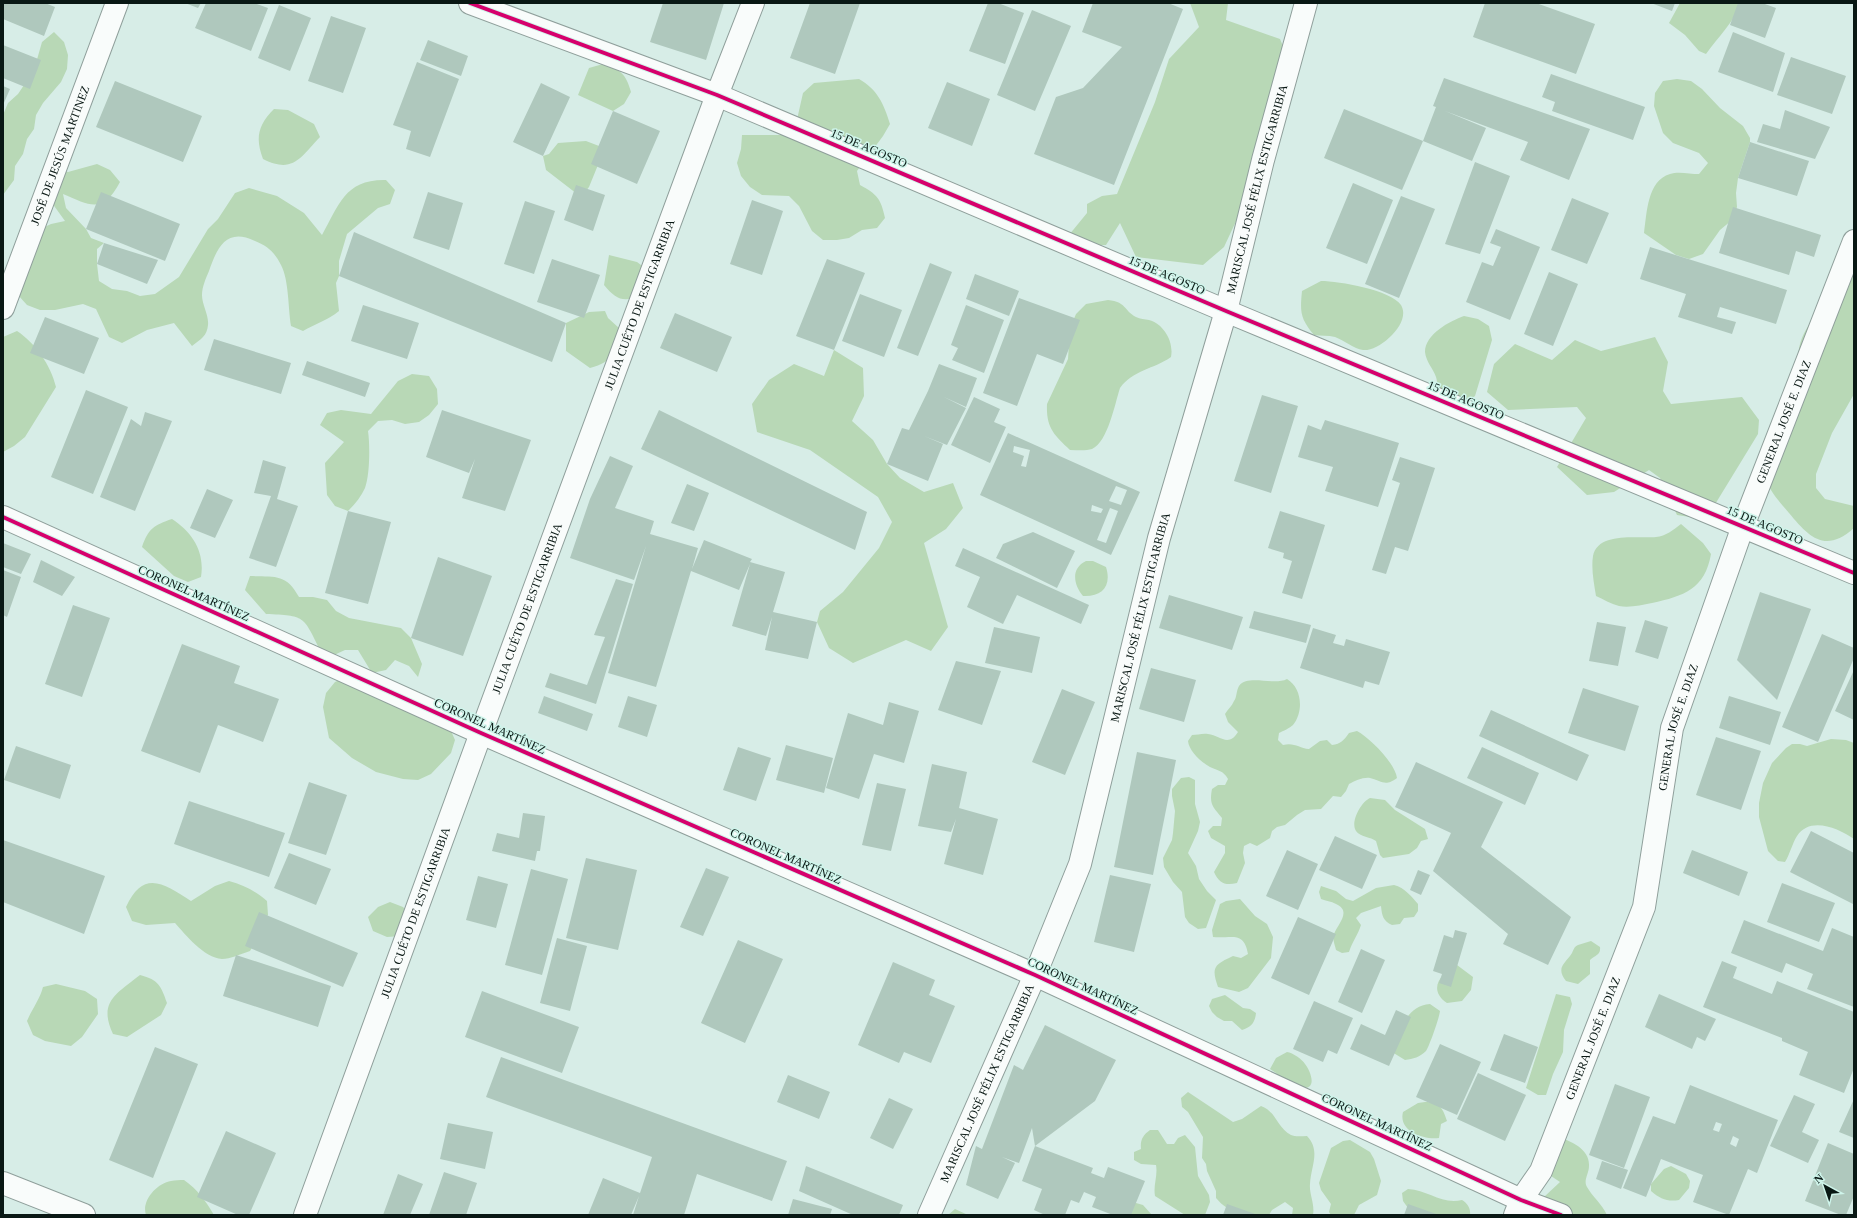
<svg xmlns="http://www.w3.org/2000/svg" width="1857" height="1218" viewBox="0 0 1857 1218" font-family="'Times New Roman',serif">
	<rect width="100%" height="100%" fill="#d7ede7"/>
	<path fill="#b8d8b6" d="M1190 3H1228L1226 20 1280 39 1285 51 1275 107 1256 143 1253 185 1224 247 1203 265 1136 257 1120 223 1106 245H1079L1069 235 1087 213V204L1102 196 1117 194 1155 102 1169 59 1199 27Z
		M1680 3H1741C1734 22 1718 37 1706 54L1699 51 1685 35 1669 23Z
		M54 32 64 42 68 55 67 69 61 82 43 103 36 115 34 129 27 139 23 154 15 166 14 180 3 195V115L8 103 18 94 34 70 42 42Z
		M603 64C621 70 626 74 631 92L624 104 613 111 578 95 589 68Z
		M859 79C877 89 884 104 890 124L883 136 857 171 860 185C877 194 881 199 885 218L877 228 862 230 849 238 837 240H823L812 231 799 206 789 196 762 195 750 187 741 176 737 163 741 149 742 135H788L796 124 803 93 814 83Z
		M1677 79 1691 81 1702 89 1720 108 1743 126 1750 138V142L1738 178 1736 193 1737 207 1732 220 1720 230 1703 254 1689 259 1676 255 1644 233C1647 213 1647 181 1670 174 1678 171 1690 174 1699 174L1708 163 1699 153 1673 143 1663 133 1654 106 1655 93 1663 81Z
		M274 109 288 110 314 124 320 137C300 158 293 174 263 159 255 138 258 125 274 109Z
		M586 141 599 146 600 160 589 187 581 197 546 170 543 156 549 154 558 143Z
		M97 164 110 170 120 182C103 214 91 206 63 194L66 208 86 229 91 238 104 243 97 249V264L99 281 112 289 127 291 140 296 155 294 179 277 208 229 218 219 235 193 249 188 277 196 304 213 322 235C339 205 345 179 386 180L395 190 390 204 378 208 347 234 339 261V276L336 283 339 311C328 320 315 324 303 331L291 326C288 308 289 280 281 265 275 253 268 246 255 241 226 227 217 248 209 271 206 278 202 287 202 295 202 305 209 315 208 325 207 336 201 339 192 346L174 323 147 330 122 343 109 337 96 309 83 304 55 310H40L27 305 18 295 34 232 51 224 65 221 52 203 55 168 68 172Z
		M1854 250V394L1832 433 1816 474V488L1825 499 1854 506V528C1825 554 1809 537 1789 513 1779 501 1770 492 1765 477L1798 359C1799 326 1820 315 1837 290 1844 278 1848 262 1854 250Z
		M609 255 637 262 649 271 639 297C621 302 616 299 604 285Z
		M1321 281C1339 281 1391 290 1401 305 1412 323 1379 352 1363 350 1354 349 1344 340 1335 337 1328 335 1321 336 1314 335 1300 318 1300 312 1302 291Z
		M1108 300C1127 302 1123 310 1136 317 1140 319 1145 319 1149 320 1164 324 1174 342 1171 357 1154 369 1133 370 1120 388 1115 403 1108 442 1092 449 1086 451 1077 450 1070 450 1054 435 1046 428 1047 404L1068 359 1070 328 1076 314 1086 304Z
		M605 311 608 318 619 328C615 351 614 362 590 368L566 351V323L589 312Z
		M1464 316 1478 319 1489 326 1492 340 1475 396 1464 404 1438 396C1437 390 1438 383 1436 377 1433 368 1426 362 1425 352 1425 334 1450 321 1464 316Z
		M17 331C35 343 51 365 56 387L25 437 14 446 3 452V337Z
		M1655 337 1668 362 1663 391 1671 404 1742 397 1759 420 1758 434 1714 506 1690 517 1677 515 1660 478 1649 470 1614 492 1587 495 1557 467 1586 418 1577 407 1508 410 1487 392 1494 364 1515 344 1552 360 1575 340 1601 351Z
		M834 350 863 368 864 396 852 421 873 440 887 464 900 478 924 492 953 483 963 508 946 529 924 543 948 627 931 651 906 640 853 663 829 648 817 622 820 611 843 592 879 548 892 522 878 497 810 450 757 432 752 404 769 380 794 364 824 376Z
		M412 374 429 376 437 389 438 404 429 415 419 422 405 424 392 420 378 421 368 431C370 444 370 475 365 488 361 497 355 504 348 511L335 506 327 495 325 463 344 442 320 425 327 413 341 410 371 414 398 381Z
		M172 519C193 533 205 552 201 577L188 582 174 576 142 547C148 529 154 525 172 519Z
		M1681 524 1703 543 1711 554C1705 589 1684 596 1652 603 1641 605 1630 608 1619 606 1611 604 1603 599 1596 596 1594 583 1591 569 1593 556 1598 531 1639 539 1656 537 1666 536 1673 530 1681 524Z
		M1086 561H1093L1106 567C1112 586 1102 597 1083 596 1073 584 1071 568 1086 561Z
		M250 576C275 577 286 573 299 597H313L327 600 336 611 349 618 401 628 411 638 422 664 418 677 409 666 395 660 386 670 372 673 358 650H345L332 656 320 650C303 615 305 616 266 614L245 590Z
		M348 676 443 713 455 740 451 753 431 774 418 780 403 779 376 772 352 758 329 738 323 707 326 693 335 682Z
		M1287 679C1302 688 1304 711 1293 725 1290 728 1283 731 1279 733L1278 740 1283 745C1294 742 1299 748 1309 749L1320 741 1327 740 1332 745C1341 744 1344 740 1349 733L1357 731C1370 738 1395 763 1397 778 1385 787 1382 781 1370 778 1363 777 1355 781 1349 784L1346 791 1341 797 1333 796 1321 809 1305 810 1297 815 1285 825 1277 827 1272 831 1270 838 1257 846 1250 843 1244 846 1243 853 1245 863 1237 883C1225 886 1219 883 1214 872L1225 853V846L1211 838 1208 831 1213 826H1221L1222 818C1213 807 1209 805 1212 789L1218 785H1225L1228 779C1223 770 1218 771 1210 767 1201 762 1189 751 1188 741L1192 735C1197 735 1203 733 1208 734 1220 735 1228 748 1238 732L1228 722 1225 714C1228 709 1232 706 1234 701 1237 697 1236 691 1239 686 1248 674 1274 686 1287 679Z
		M1831 739 1846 740 1854 743V839C1838 828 1810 816 1797 836 1792 844 1790 854 1785 862L1778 861 1768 851 1759 817V803L1763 783 1772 763 1786 748 1792 744H1800L1807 746Z
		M1189 777 1195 780V804L1200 822 1198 831 1188 853 1196 866 1199 879 1207 891 1216 900 1206 928 1198 929 1189 923 1185 917 1182 892 1173 882 1164 867 1163 858 1172 840 1173 833 1175 811 1172 796V789L1181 778Z
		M1370 798 1385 800 1395 810 1425 829 1428 839 1421 841 1417 848 1409 854 1383 858 1380 855 1376 841C1371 837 1360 837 1356 831 1350 822 1361 802 1370 798Z
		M229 881C244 885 255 891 267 901L268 915 261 926 257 939 250 951C241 954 230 959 222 959 204 958 185 934 175 923L146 925 132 921 126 907C143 869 164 883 191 901L215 886Z
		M1394 885C1405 888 1411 896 1418 904V911L1414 917 1404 918 1400 924 1392 925C1383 921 1382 916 1381 906L1361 913 1356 918 1361 925C1358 935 1352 942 1349 952L1342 953 1336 950C1335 945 1332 939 1334 934 1338 924 1352 911 1336 904 1331 901 1326 901 1321 899L1319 892 1321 886 1336 891 1346 899 1353 901 1376 888Z
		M1240 899 1255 916 1267 924 1273 937 1271 958 1248 988 1239 992 1218 987C1211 967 1214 965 1233 956L1241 958 1248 954C1244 930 1231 939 1213 937L1212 930 1220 904 1226 901Z
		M390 902 403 907 412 917 401 936 387 937 373 931 368 917 378 907Z
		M1591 941 1600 947C1601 955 1595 955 1590 960V974L1578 984 1566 981C1555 967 1566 963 1572 953 1574 949 1574 947 1578 945Z
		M1457 965 1473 977 1471 990 1462 1001 1447 1003C1427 989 1441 973 1457 965Z
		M140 975C159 980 161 986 167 1003L161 1015 127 1037 113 1034C98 1002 116 994 140 975Z
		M56 984 85 991 97 999 98 1014 82 1037 71 1046 45 1041 33 1035 27 1021C32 1009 40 999 43 987Z
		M1556 994 1570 997 1572 1004 1564 1030 1563 1052 1553 1074 1546 1095H1538L1526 1088Z
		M1225 995 1243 1008 1250 1009 1256 1013C1255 1023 1251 1027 1242 1030L1232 1021H1224L1217 1017 1212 1012 1209 1006 1212 999Z
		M1430 1004 1440 1011C1439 1019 1429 1047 1426 1051 1420 1057 1413 1059 1405 1060L1392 1052C1400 1032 1405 1006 1430 1004Z
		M1287 1052C1293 1053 1302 1059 1305 1064 1310 1070 1318 1089 1303 1088 1296 1088 1287 1082 1280 1080L1276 1073 1270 1069 1276 1058Z
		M1188 1092 1233 1122 1242 1119 1261 1106C1276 1111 1277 1128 1291 1135 1295 1137 1302 1136 1307 1136 1321 1151 1311 1166 1310 1184 1309 1194 1315 1204 1313 1215H1292L1293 1208 1285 1202 1272 1210 1269 1215C1248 1215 1231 1216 1216 1198V1191L1207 1171 1206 1164 1202 1158 1203 1137 1188 1112 1182 1107 1181 1098Z
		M1425 1102C1439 1102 1443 1108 1447 1121L1441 1124 1439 1138C1423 1140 1398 1131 1403 1112L1418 1103Z
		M1150 1130H1158L1167 1144H1174L1178 1138 1185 1135 1195 1147 1198 1176 1209 1195 1210 1202 1205 1215H1185L1155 1196C1153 1185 1158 1176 1156 1165L1141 1164 1134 1160V1152L1141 1149C1140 1140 1143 1135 1150 1130Z
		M1558 1137C1571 1141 1590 1149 1589 1166 1589 1174 1583 1180 1587 1187 1592 1196 1602 1204 1607 1215H1538L1544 1197 1560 1182 1548 1174Z
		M1350 1140 1370 1152 1374 1159 1381 1181 1377 1195 1359 1205 1354 1215H1331L1329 1212 1331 1204 1321 1190 1319 1183 1331 1148 1343 1141Z
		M1671 1166 1686 1174 1690 1181 1689 1188 1679 1200C1668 1202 1660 1199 1651 1191V1184L1664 1169Z
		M184 1180C198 1190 205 1200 214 1215H146C141 1201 157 1183 171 1181 175 1180 180 1180 184 1180Z
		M1408 1189C1428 1190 1442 1205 1462 1200 1467 1203 1471 1208 1470 1215H1413L1403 1201 1402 1193Z
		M1136 1203 1143 1205 1152 1215H1116L1128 1204Z
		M955 1209 968 1215H948Z"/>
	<path fill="#afc8bd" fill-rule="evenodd" d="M3 3H45L55 7 44 36 3 19Z
		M185 3H201L198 8Z
		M206 3H254L268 8 251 51 195 28Z
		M663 3H724L706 60 650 42Z
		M810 3H860L835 74 790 58Z
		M988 3H998L1024 13 1005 64 969 51Z
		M1093 3H1168L1183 9 1114 185 1034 154 1056 97 1083 88 1122 47 1082 32Z
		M1485 3H1536L1595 24 1576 74 1473 37Z
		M1651 3H1675L1672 11Z
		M1738 3H1762L1776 8 1765 38 1730 25Z
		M279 5 311 18 290 71 258 58Z
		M1032 10 1071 26 1035 111 997 95Z
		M331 16 366 28 343 93 308 81Z
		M1733 32 1785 53 1773 92 1718 72Z
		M428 40 468 56 461 76 420 60Z
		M3 45 41 60 30 89 3 78Z
		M1791 57 1846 76 1832 114 1777 95Z
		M417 62 459 79 430 157 406 149 411 131 393 125Z
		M1551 74 1645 107 1633 140 1552 111 1555 102 1542 97Z
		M1444 78 1590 129 1569 180 1520 160 1528 142 1445 111 1486 128 1472 161 1423 141 1436 107 1433 106Z
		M115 81 202 116 183 162 96 127Z
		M947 82 990 99 972 146 928 128Z
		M541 83 570 97 543 156 513 142Z
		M3 86 10 89 3 105Z
		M1344 109 1423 141 1402 190 1324 158Z
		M1785 110 1830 127 1815 159 1757 142 1763 124 1780 129Z
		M613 111 660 131 637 184 591 164Z
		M1750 142 1809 161 1797 196 1738 178Z
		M1475 162 1510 176 1480 254 1445 244Z
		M1353 183 1393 200 1367 264 1326 248Z
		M576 185 605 195 593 231 564 220Z
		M101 192 180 224 165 261 86 229Z
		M428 192 463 203 449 250 413 238Z
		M1401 196 1435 209 1399 298 1365 284Z
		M1572 198 1609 213 1587 264 1551 250Z
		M752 200 783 211 762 275 730 264Z
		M525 201 555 211 534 274 504 264Z
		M1733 207 1821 235 1814 257 1796 251 1789 275 1719 253Z
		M1496 229 1540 247 1510 320 1466 302 1482 262 1493 266 1501 247 1490 243Z
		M354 232 566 323 552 362 339 276Z
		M104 243 158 260 147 284 97 264Z
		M1650 247 1787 290 1776 324 1720 307 1717 317 1736 322 1732 334 1678 317 1686 294 1640 279Z
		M552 259 600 275 584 318 537 302Z
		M827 259 865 273 834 350 796 336Z
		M930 263 952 272 918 356 897 348Z
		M1549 272 1578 284 1553 346 1524 334Z
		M975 274 1019 291 1009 316 966 299Z
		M860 294 902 310 884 357 842 341Z
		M1019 298 1080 320 1063 364 1037 354 1017 406 983 393Z
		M363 305 419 323 407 359 351 341Z
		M966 305 1004 320 984 373 952 360 958 348 951 345Z
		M675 313 732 337 717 372 660 348Z
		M45 317 99 338 84 374 30 353Z
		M214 339 291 363 281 394 204 370Z
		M307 361 370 383 365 397 302 375Z
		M939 364 977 378 966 407 944 397 966 408 947 445 924 436 943 444 928 481 887 464 902 428 909 430 928 391Z
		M86 390 128 407 93 494 51 477Z
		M1262 395 1298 406 1271 493 1234 481Z
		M974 397 1000 409 994 422 1006 427 990 463 951 445Z
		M442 410 531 440 505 511 462 498 475 459 469 473 426 457Z
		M659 410 867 512 855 550 641 449Z
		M145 412 172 421 135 511 100 497 131 419 141 426Z
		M1325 420 1399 443 1378 507 1325 491 1333 467 1298 457 1308 425 1321 430Z
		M1008 433 1140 492 1111 555 980 495ZM1014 446 1030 450 1026 467 1021 466 1024 456 1013 452ZM1116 486 1127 490 1121 505 1109 501ZM1092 505 1103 509 1101 513 1091 511ZM1110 508 1118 511 1106 543 1097 540Z
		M610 456 633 466 615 508 654 521 650 534 698 548 692 569 704 540 752 559 750 562 785 572 773 612 817 622 808 659 765 650 772 617 766 636 732 626 750 564 739 590 691 571 656 687 608 673 646 546 634 580 570 558 590 499Z
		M1400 457 1435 468 1408 551 1395 547 1386 574 1372 570 1400 483 1392 480Z
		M263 460 286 467 277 499 298 506 276 567 249 558 271 496 254 493Z
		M687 484 709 493 694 531 671 523Z
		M207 489 233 500 215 538 190 528Z
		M348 511 391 522 368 604 325 593Z
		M1280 511 1325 525 1302 599 1282 593 1292 561 1283 558 1284 553 1268 548Z
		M1033 532 1075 551 1057 588 996 558 1003 544Z
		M3 543 31 554 21 574 3 567Z
		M963 548 1089 605 1081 624 1017 595 1003 624 967 607 980 577 955 566Z
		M438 557 492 576 463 656 411 638Z
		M41 560 75 577 62 596 33 582Z
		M3 570 21 577 7 617 3 615Z
		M616 579 633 584 596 704 545 687 550 673 587 685 605 637 594 635Z
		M1760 592 1811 609 1777 700 1737 660Z
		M1169 595 1243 617 1232 650 1159 628Z
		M73 605 110 618 82 697 45 684Z
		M1254 611 1311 625 1306 643 1249 628Z
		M1645 620 1668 627 1658 659 1635 652Z
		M1597 622 1626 627 1618 666 1589 661Z
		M994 627 1040 637 1032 673 985 663Z
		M1313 628 1336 635 1333 643 1344 646 1346 639 1390 652 1379 685 1365 681 1363 688 1300 668Z
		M1822 634 1854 648V658L1818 742 1782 727Z
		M182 644 240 666 234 683 279 699 263 742 218 725 200 773 141 751Z
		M956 661 1001 671 982 725 938 710Z
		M1151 668 1196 680 1184 722 1139 709Z
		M1854 670V720L1835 711Z
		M1583 688 1639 706 1625 751 1568 733Z
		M1062 689 1095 702 1065 775 1032 762Z
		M544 696 593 714 587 731 538 713Z
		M628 696 657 705 647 737 618 727Z
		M1729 696 1781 712 1770 745 1719 728Z
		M889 702 919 711 904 763 874 754 859 799 826 788 848 713 883 725Z
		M1491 710 1589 755 1577 781 1479 736Z
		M1716 737 1761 751 1741 810 1696 795Z
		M786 745 833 758 824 793 776 780Z
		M16 746 71 765 60 799 4 780Z
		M738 747 771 758 756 801 723 790Z
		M1482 747 1539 773 1525 805 1467 778Z
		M1137 752 1176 760 1153 875 1114 867Z
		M1416 762 1503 802 1481 847 1571 917 1548 965 1503 944 1508 934 1433 871 1451 833 1395 807Z
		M932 764 967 772 959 808 998 819 983 875 944 864 956 819 951 832 918 826Z
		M309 782 347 795 326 855 288 843Z
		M877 783 906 789 891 851 862 845Z
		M189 801 285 833 269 877 174 844Z
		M523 813 545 816 540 851H537L535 861 492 851 497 833 519 838Z
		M1811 831 1854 853 1853 904 1790 872Z
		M1335 836 1377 855 1362 889 1319 870Z
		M3 840 105 876 84 934 3 902Z
		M1287 850 1318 864 1298 910 1266 896Z
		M1692 850 1748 872 1739 896 1683 873Z
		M289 853 331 869 316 905 274 888Z
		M586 858 637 870 618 950 566 938Z
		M706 868 729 877 703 936 680 927Z
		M531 869 568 879 542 975 505 965Z
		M1418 870 1430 875 1421 895 1410 890Z
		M1110 875 1151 884 1134 952 1094 942Z
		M478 876 508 884 496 928 466 920Z
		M1782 883 1835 903 1819 942 1767 922Z
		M259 912 358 953 343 987 245 946Z
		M1298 917 1336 934 1309 995 1271 978Z
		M1744 920 1823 951 1832 928 1854 937V1007L1807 989 1813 974 1786 963 1782 973 1731 953Z
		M1455 930 1467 933 1451 987 1439 983 1442 974 1433 971 1444 935 1453 938Z
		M557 938 587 946 570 1011 540 1003Z
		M738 940 783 959 745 1043 701 1023Z
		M1361 949 1385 960 1362 1013 1338 1002Z
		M236 955 331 986 318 1027 223 996Z
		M1722 961 1737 967 1733 978 1772 994 1777 981 1854 1012V1068L1844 1093 1799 1075 1808 1052 1782 1041V1038L1703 1007Z
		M893 962 935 980 929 995 955 1006 931 1063 904 1052 899 1063 858 1045Z
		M482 991 579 1027 562 1073 465 1037Z
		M1659 994 1716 1019 1705 1041 1697 1037 1692 1049 1645 1027Z
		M1314 1001 1353 1018 1337 1054 1328 1050 1323 1062 1293 1049Z
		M1396 1010 1411 1017 1389 1066 1350 1049 1361 1024 1385 1035Z
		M1045 1025 1116 1060 1095 1101 1035 1146 1093 1168 1091 1173 1104 1178 1108 1167 1145 1181 1131 1215H1113L1092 1207 1096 1197 1084 1192 1079 1203 1071 1200 1065 1215H1045L1034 1210 1042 1189 1022 1181 1035 1146 1032 1128 1019 1163 1002 1157 1015 1163 998 1199 966 1185 976 1146 982 1149 1014 1065 1023 1070Z
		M1504 1034 1538 1047 1525 1083 1490 1070Z
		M1440 1044 1481 1062 1457 1115 1416 1097Z
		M155 1047 198 1064 153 1178 109 1160Z
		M501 1057 787 1161 772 1201 697 1174 684 1215H633L639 1196 631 1215H588L603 1178 640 1193 652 1157 486 1097Z
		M1478 1073 1526 1095 1505 1141 1457 1119Z
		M788 1075 830 1092 819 1119 777 1102Z
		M1615 1084 1650 1097 1624 1168 1589 1155Z
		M1690 1085 1778 1120 1757 1173 1748 1169 1729 1215 1693 1202 1703 1175 1661 1159 1646 1197 1623 1188 1653 1116 1675 1124ZM1716 1122 1722 1124 1719 1132 1713 1130ZM1733 1136 1739 1139 1736 1147 1730 1144Z
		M1794 1095 1815 1104 1802 1132 1819 1140 1808 1163 1770 1146Z
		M889 1098 913 1109 893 1149 870 1138Z
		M1854 1099V1138L1839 1132Z
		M448 1123 493 1132 485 1169 440 1159Z
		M226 1131 276 1153 249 1215H238L197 1197Z
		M1828 1143 1854 1154V1196L1846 1215H1841L1805 1201Z
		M1602 1161 1628 1170 1621 1189 1596 1179Z
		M806 1166 903 1205 899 1215H853L799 1191Z
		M444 1172 477 1183 466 1215H429Z
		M398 1174 423 1184 410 1215H383Z
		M793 1199 832 1209 830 1215H788Z
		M1227 1204 1258 1215H1223Z
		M1408 1204 1439 1215H1404Z"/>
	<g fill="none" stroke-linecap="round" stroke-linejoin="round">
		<g stroke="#8f9f9b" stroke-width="24">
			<g id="minor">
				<path d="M470 3 717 95 1226 311 1854 573"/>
				<path id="s1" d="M3 308 117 3"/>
				<path d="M3 517 481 733 1035 975 1521 1200 1561 1215"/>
				<path d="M3 1183 84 1215"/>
				<path id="s2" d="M305 1215 481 733 717 95 753 3"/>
				<path id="s3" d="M929 1215 1035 975 1080 864 1159 538 1226 311 1263 160 1306 3"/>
				<path id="s4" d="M1515 1215 1521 1200 1541 1171 1644 907 1672 728 1743 526 1854 241"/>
			</g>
		</g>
		<use href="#minor" stroke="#f9fcfb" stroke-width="22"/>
		<g stroke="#cff5eb" stroke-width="6">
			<path id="cycleway" d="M470 3 717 95 1226 311 1854 573
				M3 517 481 733 1035 975 1521 1200 1561 1215"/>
		</g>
		<use href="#cycleway" stroke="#d6006c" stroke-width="4"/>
	</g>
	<g text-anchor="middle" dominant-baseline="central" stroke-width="3" stroke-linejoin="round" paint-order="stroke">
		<g font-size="12" fill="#091814" stroke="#cff5eb">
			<text transform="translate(869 148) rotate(23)">15 DE AGOSTO</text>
			<text stroke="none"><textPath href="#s1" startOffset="163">JOSÉ DE JESÚS MARTINEZ</textPath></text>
			<text stroke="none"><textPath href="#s3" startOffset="1080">MARISCAL JOSÉ FÉLIX ESTIGARRIBIA</textPath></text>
			<text transform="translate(1167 275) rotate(23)">15 DE AGOSTO</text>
			<text stroke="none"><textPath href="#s2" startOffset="970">JULIA CUÉTO DE ESTIGARRIBIA</textPath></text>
			<text transform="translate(1466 400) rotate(23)">15 DE AGOSTO</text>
			<text stroke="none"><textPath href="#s4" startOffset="842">GENERAL JOSÉ E. DIAZ</textPath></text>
			<text transform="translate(1765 525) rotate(23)">15 DE AGOSTO</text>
			<text transform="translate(194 593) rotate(24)">CORONEL MARTÍNEZ</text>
			<text stroke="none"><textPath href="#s2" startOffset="646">JULIA CUÉTO DE ESTIGARRIBIA</textPath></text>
			<text stroke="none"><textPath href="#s3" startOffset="636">MARISCAL JOSÉ FÉLIX ESTIGARRIBIA</textPath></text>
			<text transform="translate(490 726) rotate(24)">CORONEL MARTÍNEZ</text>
			<text stroke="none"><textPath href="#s4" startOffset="518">GENERAL JOSÉ E. DIAZ</textPath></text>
			<text transform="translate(786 856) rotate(24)">CORONEL MARTÍNEZ</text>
			<text stroke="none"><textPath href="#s2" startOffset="322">JULIA CUÉTO DE ESTIGARRIBIA</textPath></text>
			<text transform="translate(1083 986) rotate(25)">CORONEL MARTÍNEZ</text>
			<text stroke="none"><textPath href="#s4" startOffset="194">GENERAL JOSÉ E. DIAZ</textPath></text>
			<text stroke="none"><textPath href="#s3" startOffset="144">MARISCAL JOSÉ FÉLIX ESTIGARRIBIA</textPath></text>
			<text transform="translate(1377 1122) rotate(25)">CORONEL MARTÍNEZ</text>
		</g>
	</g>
	<rect width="1857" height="1218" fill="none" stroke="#091814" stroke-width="8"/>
	<g transform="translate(1825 1186) rotate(320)" stroke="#cff5eb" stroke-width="3" paint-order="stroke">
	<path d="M0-3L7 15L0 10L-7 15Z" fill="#091814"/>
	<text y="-6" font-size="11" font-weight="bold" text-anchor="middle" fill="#091814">N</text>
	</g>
</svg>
